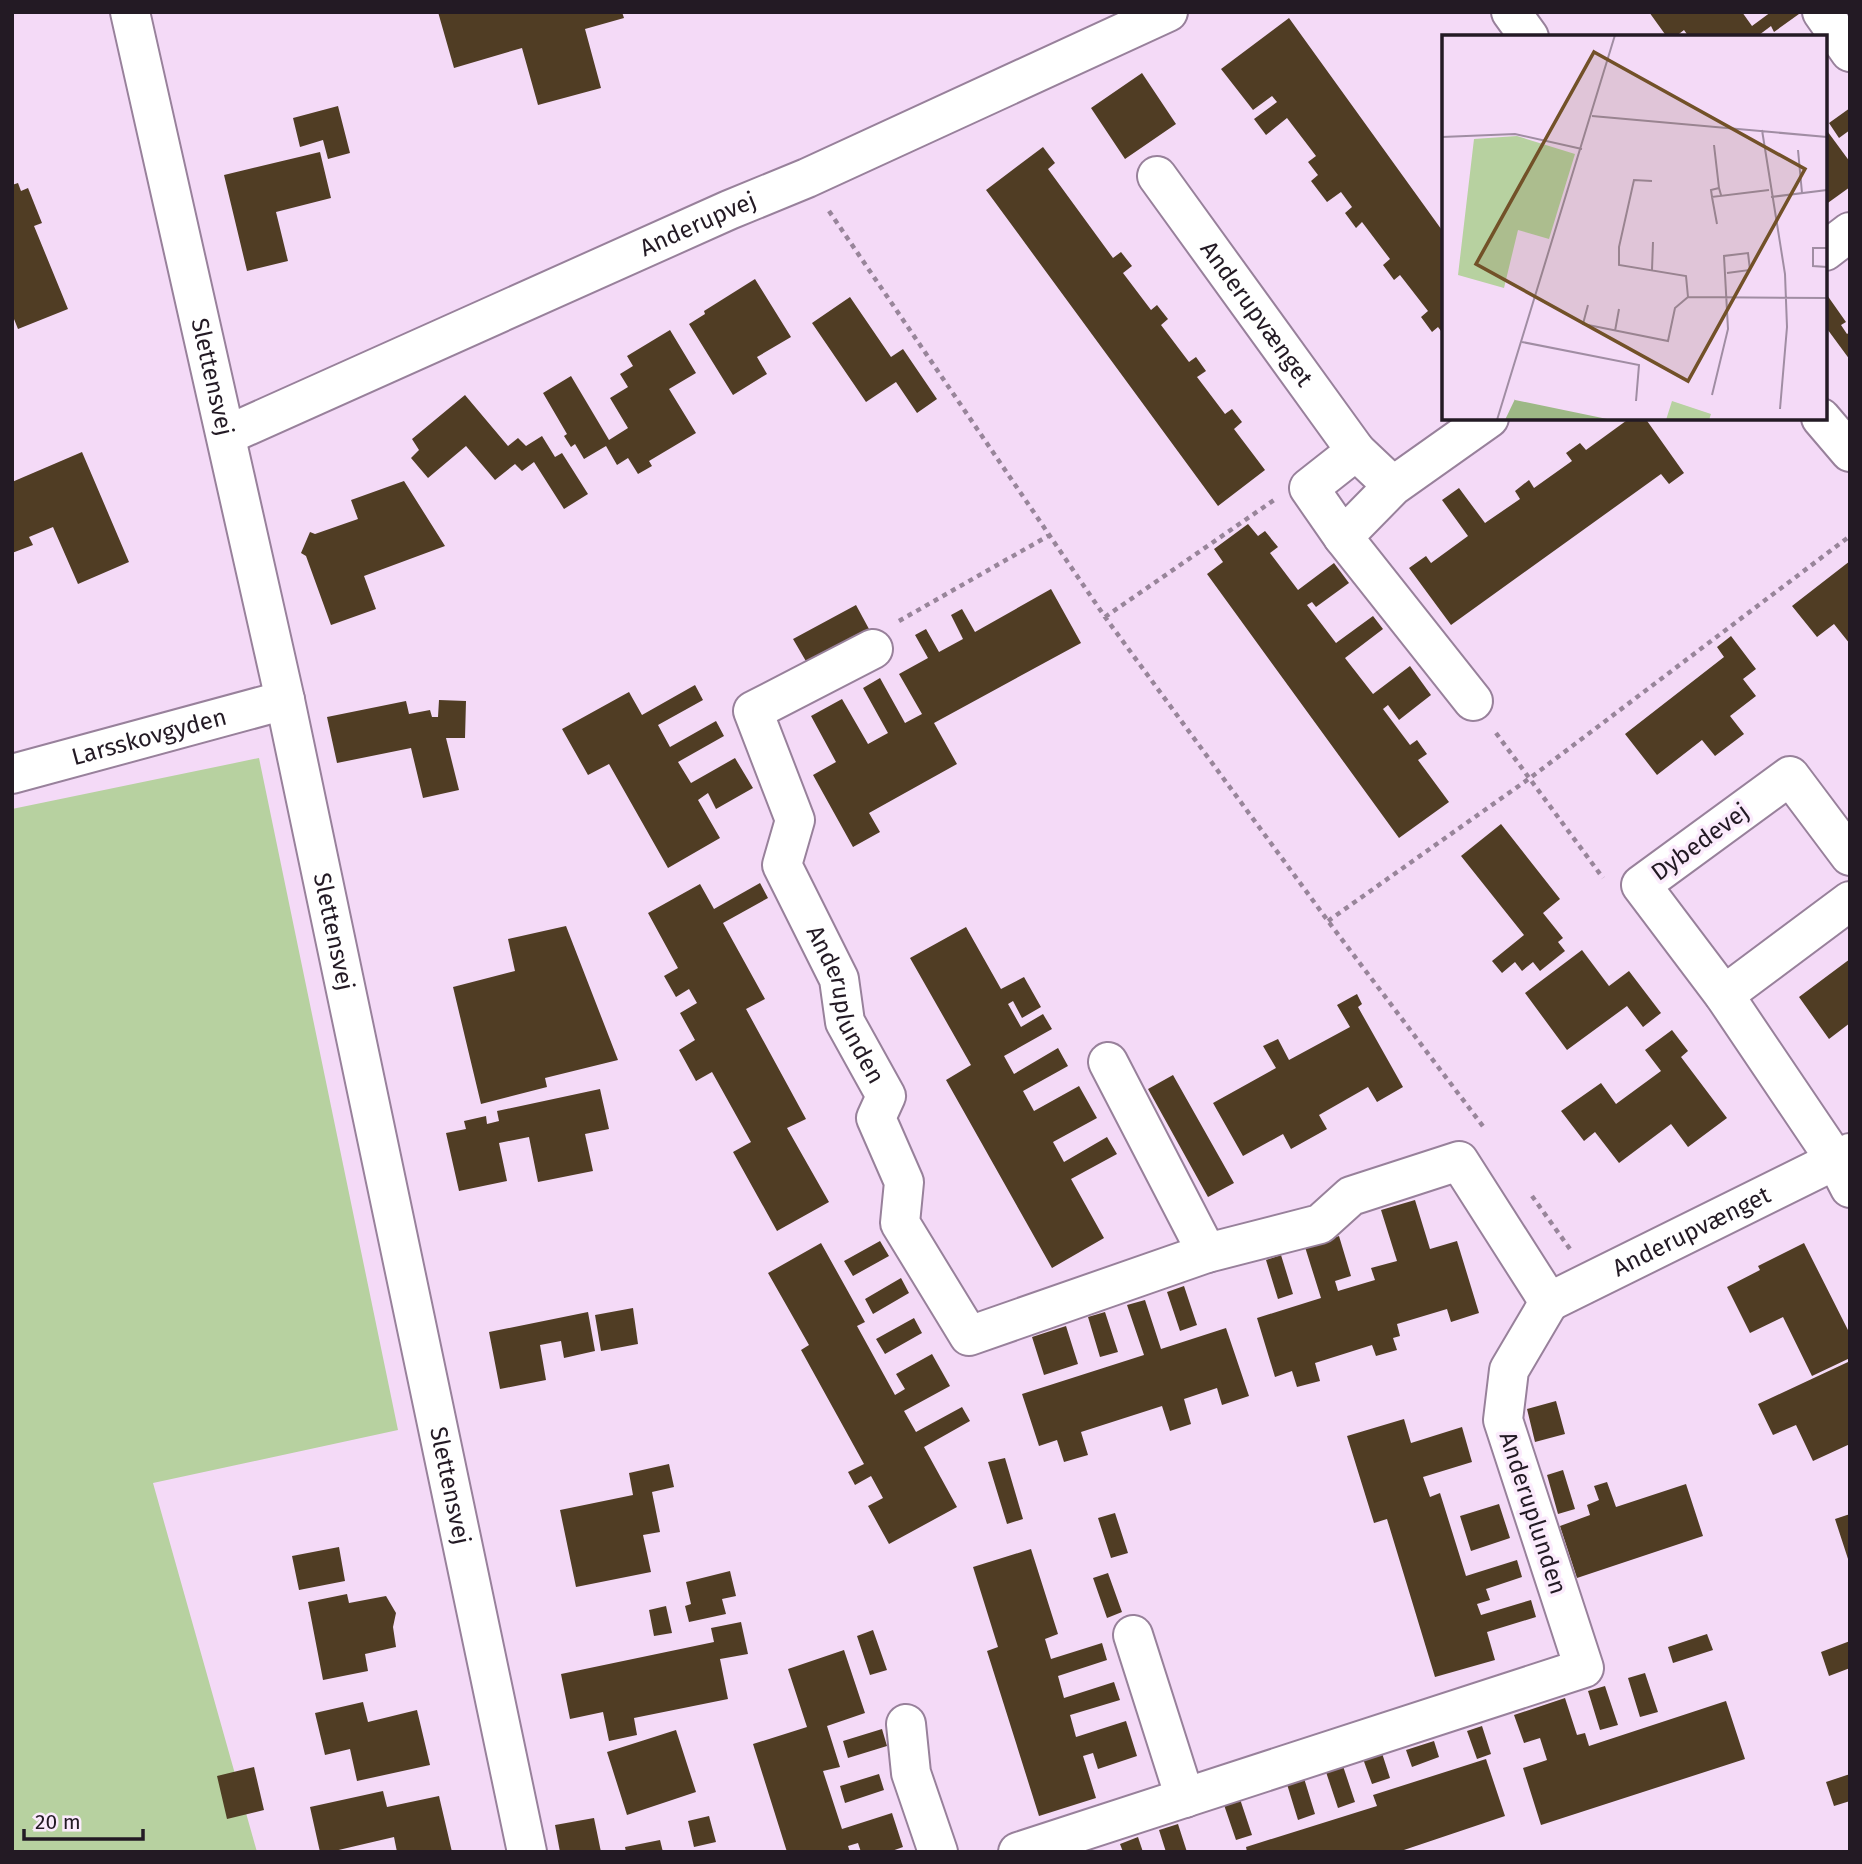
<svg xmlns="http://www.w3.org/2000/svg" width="1862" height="1864" viewBox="0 0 1862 1864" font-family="'Fira Sans',sans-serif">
	<rect width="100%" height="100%" fill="#f4daf7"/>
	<path fill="#b7d1a0" d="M259 758 398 1430 153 1483 257 1852H12V809Z"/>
	<path fill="#503d24" d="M438 12H622L624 18 585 29 601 88 538 105 522 48 454 68Z
		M1649 12H1742L1752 26 1771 12H1797L1799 14 1774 32 1771 26 1759 35 1760 37H1689L1684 30 1675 37H1667Z
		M1289 18 1444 233V335L1438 327 1432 332 1421 317 1428 311 1400 275 1394 280 1383 265 1390 259 1362 222 1356 228 1345 213 1352 207 1341 192 1327 202 1311 181 1318 175 1308 162 1316 156 1287 118 1266 135 1254 119 1277 102 1272 96 1253 110 1221 69Z
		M1142 73 1176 124 1125 159 1091 108Z
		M338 106 350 153 328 159 323 140 300 147 293 118Z
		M1850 108V130L1839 138 1829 123Z
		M1825 128 1850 162V187L1825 205Z
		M1043 147 1055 163 1048 169 1113 258 1121 252 1132 266 1123 273 1151 310 1157 305 1168 319 1161 325 1189 362 1196 357 1206 371 1197 377 1225 414 1232 409 1242 422 1234 429 1265 470 1218 506 986 190Z
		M320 152 331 198 276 212 288 261 247 271 224 175Z
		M18 183 21 191 28 188 42 223 34 226 68 309 18 329 12 314V185Z
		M755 279 791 337 757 357 767 374 733 395 689 324 705 314 704 311Z
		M1827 295 1846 322 1841 325 1847 334 1850 332V360L1825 326Z
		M850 297 891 357 903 349 937 399 917 413 896 382 866 402 812 323Z
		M670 330 696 373 669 389 696 433 649 461 652 466 638 474 628 458 617 465 606 446 584 459 575 444 571 447 564 436 567 434 543 393 571 376 609 440 628 428 610 398 628 387 620 374 633 366 627 356Z
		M465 395 508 446 518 438 526 446 542 436 555 457 562 453 588 494 564 509 534 462 522 471 515 464 495 480 466 446 428 478 411 458 419 450 412 439Z
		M1630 418H1645L1684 473 1669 484 1661 474 1451 625 1409 568 1426 556 1431 563 1468 536 1442 500 1459 488 1485 523 1520 499 1515 491 1529 480 1534 488 1572 461 1566 453 1580 443 1586 450Z
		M82 452 129 562 78 584 53 527 29 537 33 545 12 553V482Z
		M404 481 445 546 364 576 376 609 331 625 306 556 301 553 310 532 315 534 358 519 351 500Z
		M1248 524 1258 536 1265 531 1278 547 1270 553 1298 590 1334 563 1349 583 1316 607 1312 602 1307 605 1336 643 1373 616 1383 629 1345 658 1373 694 1410 666 1431 695 1399 720 1388 705 1383 709 1410 745 1417 740 1427 754 1418 760 1449 802 1399 838 1207 574 1223 562 1214 549Z
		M1850 561V644L1834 624 1817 637 1792 606Z
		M1051 589 1081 643 934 723 957 764 869 813 880 832 853 847 813 775 836 762 811 716 842 699 868 744 888 733 863 688 880 678 905 723 922 714 899 674 928 658 915 635 926 629 939 652 963 639 951 615 962 609 975 632Z
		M856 605 869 629 807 663 793 639Z
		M1731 636 1756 669 1743 679 1756 696 1730 716 1744 734 1715 756 1702 740 1657 775 1625 734 1724 657 1717 647Z
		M695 685 703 700 658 725 670 747 716 721 724 736 678 762 691 783 735 758 753 788 716 809 708 793 698 800 720 838 668 868 609 764 588 775 562 729 629 692 642 715Z
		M439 700 466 701 465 738H446L459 790 423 798 411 748 337 763 327 717 406 701 409 714 430 710 432 717H438Z
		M1501 824 1560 899 1543 913 1563 938 1558 942 1565 951 1540 971 1533 962 1522 971 1515 962 1502 973 1492 961 1524 935 1461 856Z
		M760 883 768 898 723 923 765 999 746 1009 806 1119 787 1128 829 1202 777 1231 733 1152 751 1142 712 1072 696 1081 679 1050 695 1040 680 1013 697 1003 689 989 676 997 664 976 678 968 648 913 700 884 714 909Z
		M566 926 618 1060 545 1078 547 1087 481 1104 453 987 515 971 508 939Z
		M966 927 1001 989 1024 977 1041 1007 1022 1018 1013 1001 1008 1004 1021 1027 1043 1014 1052 1029 1004 1056 1014 1074 1058 1048 1068 1066 1023 1091 1034 1111 1079 1086 1097 1118 1053 1142 1064 1162 1107 1137 1117 1154 1071 1179 1104 1238 1052 1268 946 1080 971 1065 910 958Z
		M1582 950 1609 986 1629 971 1661 1013 1643 1027 1627 1006 1567 1050 1525 993Z
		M1850 959V1023L1829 1039 1799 997Z
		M1357 994 1362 1004 1358 1007 1403 1087 1377 1102 1368 1087 1319 1115 1327 1129 1291 1149 1283 1134 1243 1156 1213 1103 1276 1068 1263 1046 1278 1039 1289 1060 1350 1027 1337 1005Z
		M1672 1030 1688 1051 1681 1057 1727 1118 1688 1147 1671 1124 1619 1163 1595 1132 1584 1141 1561 1111 1601 1083 1616 1104 1661 1071 1645 1050Z
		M1173 1075 1234 1183 1208 1197 1148 1089Z
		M600 1089 609 1129 585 1134 593 1171 538 1182 529 1137 499 1143 507 1181 459 1191 446 1133 466 1129 464 1121 486 1116 487 1124 499 1121 497 1111Z
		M1415 1200 1430 1249 1457 1241 1479 1313 1451 1322 1447 1309 1397 1324 1400 1336 1393 1338 1397 1350 1376 1356 1372 1345 1315 1363 1320 1381 1297 1387 1292 1371 1275 1377 1257 1318 1321 1298 1305 1247 1339 1236 1351 1276 1335 1281 1338 1291 1375 1280 1371 1268 1397 1261 1381 1210Z
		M880 1241 889 1256 853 1276 844 1261Z
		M821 1243 865 1322 857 1326 895 1395 905 1389 896 1374 932 1354 950 1386 904 1411 916 1432 962 1407 970 1421 924 1447 957 1507 889 1544 868 1506 883 1498 871 1476 855 1485 848 1472 864 1464 801 1350 809 1345 768 1273Z
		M1804 1243 1850 1334V1358L1812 1376 1783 1317 1750 1333 1727 1287 1760 1270 1758 1266Z
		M1281 1255 1293 1294 1278 1299 1266 1260Z
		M901 1278 909 1293 873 1314 865 1299Z
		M1184 1286 1197 1325 1180 1331 1167 1292Z
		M1145 1300 1161 1349 1226 1328 1249 1396 1222 1405 1217 1388 1184 1399 1191 1424 1170 1431 1162 1406 1081 1432 1088 1455 1064 1462 1057 1440 1039 1446 1022 1394 1144 1355 1127 1305Z
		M633 1308 638 1344 601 1351 595 1315Z
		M588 1312 595 1351 564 1358 561 1341 540 1345 546 1380 500 1389 489 1332Z
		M1105 1312 1118 1352 1100 1357 1088 1317Z
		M914 1318 922 1333 885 1354 876 1339Z
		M1066 1326 1078 1364 1044 1375 1032 1337Z
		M1848 1362 1850 1366V1444L1813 1461 1796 1425 1773 1435 1758 1404Z
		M1556 1401 1565 1434 1535 1442 1527 1409Z
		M1404 1419 1411 1443 1462 1427 1472 1462 1423 1477 1430 1497 1440 1493 1466 1576 1517 1560 1522 1577 1486 1589 1490 1600 1477 1604 1481 1615 1531 1600 1536 1617 1487 1632 1495 1660 1435 1677 1387 1519 1374 1523 1347 1436Z
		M1005 1458 1023 1519 1007 1524 988 1462Z
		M669 1464 674 1487 652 1492 660 1532 643 1535 651 1572 576 1587 560 1510 633 1495 629 1473Z
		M1563 1470 1575 1509 1558 1514 1547 1475Z
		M1607 1482 1616 1507 1686 1484 1703 1536 1577 1578 1560 1526 1590 1515 1587 1505 1599 1500 1594 1486Z
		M1499 1504 1510 1538 1471 1551 1460 1516Z
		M1115 1513 1128 1553 1111 1558 1098 1518Z
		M1850 1514V1562H1849L1835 1519Z
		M339 1547 345 1581 299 1590 292 1556Z
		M1031 1549 1058 1634 1045 1639 1051 1659 1102 1643 1107 1660 1058 1676 1064 1698 1114 1682 1120 1700 1070 1715 1076 1737 1126 1721 1137 1756 1098 1769 1093 1753 1083 1756 1096 1798 1039 1816 987 1651 998 1647 973 1567Z
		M730 1571 736 1596 722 1599 726 1614 689 1622 685 1606 691 1604 686 1582Z
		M1108 1573 1122 1612 1107 1618 1093 1578Z
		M347 1594 349 1603 386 1596 396 1613 393 1627 396 1647 365 1654 368 1671 323 1680 308 1602Z
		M666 1606 672 1633 654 1636 649 1610Z
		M741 1622 748 1654 720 1659 728 1699 634 1718 637 1735 609 1741 603 1712 570 1719 561 1674 714 1642 711 1628Z
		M873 1630 887 1670 870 1675 857 1636Z
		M1707 1634 1713 1650 1673 1663 1668 1647Z
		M1850 1641V1668L1829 1676 1821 1652Z
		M844 1650 865 1713 827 1726 840 1767 823 1771 842 1829 892 1813 903 1847 889 1852H861L858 1843 848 1846 850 1852H787L753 1744 807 1727 788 1669Z
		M1645 1673 1658 1712 1640 1717 1628 1678Z
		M1605 1686 1618 1725 1600 1730 1588 1691Z
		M1565 1698 1577 1735 1585 1733 1589 1746 1726 1701 1745 1759 1541 1825 1523 1768 1547 1760 1540 1738 1524 1743 1514 1715Z
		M363 1702 368 1722 417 1710 430 1765 357 1781 350 1749 325 1755 315 1713Z
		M1482 1726 1491 1754 1477 1759 1467 1731Z
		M882 1729 887 1746 848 1758 843 1741Z
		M676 1730 696 1792 627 1815 607 1752Z
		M1434 1741 1439 1757 1412 1767 1406 1750Z
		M1381 1750 1390 1778 1372 1784 1362 1756Z
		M1486 1759 1505 1816 1398 1852H1247L1246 1847 1377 1806 1373 1795Z
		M1342 1763 1355 1802 1338 1808 1325 1769Z
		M254 1767 264 1810 227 1819 217 1776Z
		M879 1774 884 1790 845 1803 840 1786Z
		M1850 1774V1801L1834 1806 1826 1782Z
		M1303 1775 1315 1814 1298 1820 1286 1781Z
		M383 1791 387 1807 439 1796 452 1852H397L394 1837 330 1852H320L310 1807Z
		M1239 1796 1252 1835 1236 1840 1223 1802Z
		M709 1816 716 1842 694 1847 688 1821Z
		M594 1818 601 1852H560L555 1825Z
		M1178 1824 1187 1852H1166L1159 1830Z
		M1138 1837 1143 1852H1123L1120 1844Z
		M660 1840 663 1852H626L625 1847Z"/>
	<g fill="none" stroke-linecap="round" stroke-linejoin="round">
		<g stroke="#98819b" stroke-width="42">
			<g id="street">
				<path d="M1511 12 1529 37"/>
				<path d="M1822 12 1850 52"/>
				<path id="s1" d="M1157 176 1356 451"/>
				<path d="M1825 251 1850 232"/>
				<path d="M1821 418 1850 452"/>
				<path d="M1393 486 1356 451 1309 488 1343 537 1393 486 1489 418"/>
				<path d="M1343 537 1473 701"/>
				<path id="s2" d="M873 649 753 711 795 820 782 865 839 979 845 1022 886 1096 876 1118 904 1182 900 1223 969 1336 1207 1253 1320 1224 1351 1196 1459 1161 1549 1302"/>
				<path id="s3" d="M12 774 285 700"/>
				<path d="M1850 856 1790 776 1641 885 1724 995 1836 1161 1850 1188"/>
				<path d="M1724 995 1850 901"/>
				<path d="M1108 1062 1207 1253"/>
				<path id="s4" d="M1549 1302 1850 1153"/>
				<path d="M1133 1635 1185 1798"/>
				<path d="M906 1724 911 1773 938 1852"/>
				<path d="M1018 1852 1584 1668 1503 1420 1509 1370 1549 1302"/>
			</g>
		</g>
		<g stroke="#98819b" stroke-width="42">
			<g id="secondary">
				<path id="s5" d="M130 12 285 700 527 1852"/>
				<path id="s6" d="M227 435 729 210 807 178 1168 12"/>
			</g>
		</g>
		<path stroke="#98859a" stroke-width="4.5" stroke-dasharray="5 5" stroke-linecap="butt" d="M829 211 1105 617 1328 921 1485 1129
			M1105 617 1274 500
			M899 621 1048 536
			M1496 733 1603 878
			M1328 921 1530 778 1850 536
			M1532 1196 1570 1249"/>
		<use href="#street" stroke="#fff" stroke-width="38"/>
		<use href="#secondary" stroke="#fff" stroke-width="38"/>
	</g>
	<g text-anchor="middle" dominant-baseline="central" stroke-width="7" stroke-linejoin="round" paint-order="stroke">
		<g font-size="24" fill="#231a24" stroke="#fbebfc">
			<text stroke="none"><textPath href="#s6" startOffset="516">Anderupvej</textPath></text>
			<text stroke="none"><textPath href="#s1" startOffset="170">Anderupvænget</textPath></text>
			<text stroke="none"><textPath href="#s5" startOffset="374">Slettensvej</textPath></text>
			<text stroke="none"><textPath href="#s3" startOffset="142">Larsskovgyden</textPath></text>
			<text transform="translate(1700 842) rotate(-36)">Dybedevej</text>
			<text stroke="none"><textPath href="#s5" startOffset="942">Slettensvej</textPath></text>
			<text stroke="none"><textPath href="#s2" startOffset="453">Anderuplunden</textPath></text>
			<text stroke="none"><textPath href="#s4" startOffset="159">Anderupvænget</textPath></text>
			<text stroke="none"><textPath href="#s5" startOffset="1508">Slettensvej</textPath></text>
			<text transform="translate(1533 1513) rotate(72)">Anderuplunden</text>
		</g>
	</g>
	<g transform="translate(1442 35)">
		<rect width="385" height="385" fill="#f4daf7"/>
		<path d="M75 101 133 119 107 204 76 195 62 253 16 240 32 104ZM230 366 269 379 267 385H224Z" fill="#b7d1a0"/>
		<path d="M73 364V365L170 385H63Z" fill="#9db886"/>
		<path fill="none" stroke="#a08da3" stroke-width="2" d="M150 81 385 102M320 95 343 239 345 292 338 374M0 102 73 99 140 114M272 110 277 153M356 115 360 158M210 146 192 145 177 212V230L244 241 246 262M279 160 277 153 269 155 270 162 327 155M270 162 275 189M329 162 385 155M385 213H371V231L385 232M210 235 211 207M246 262 385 263M146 270 141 289 226 306 233 273 246 262M173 296 177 274M80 307 197 330 194 366M270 360 286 294 282 221 306 218 308 235 285 238M55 385 173 0"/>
		<path fill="#725128" fill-opacity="0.15" stroke="#725128" stroke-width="3.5" d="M152 17 363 134 246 346 34 229Z"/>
		<rect width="385" height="385" fill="none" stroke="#231a24" stroke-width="3.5"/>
	</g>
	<rect width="1862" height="1864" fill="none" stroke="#231a24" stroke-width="28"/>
	<path d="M24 1829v10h119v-10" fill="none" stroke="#231a24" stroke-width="3.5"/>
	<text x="35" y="1829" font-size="21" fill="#231a24" stroke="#fbebfc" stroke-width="5" paint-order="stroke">20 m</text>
</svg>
